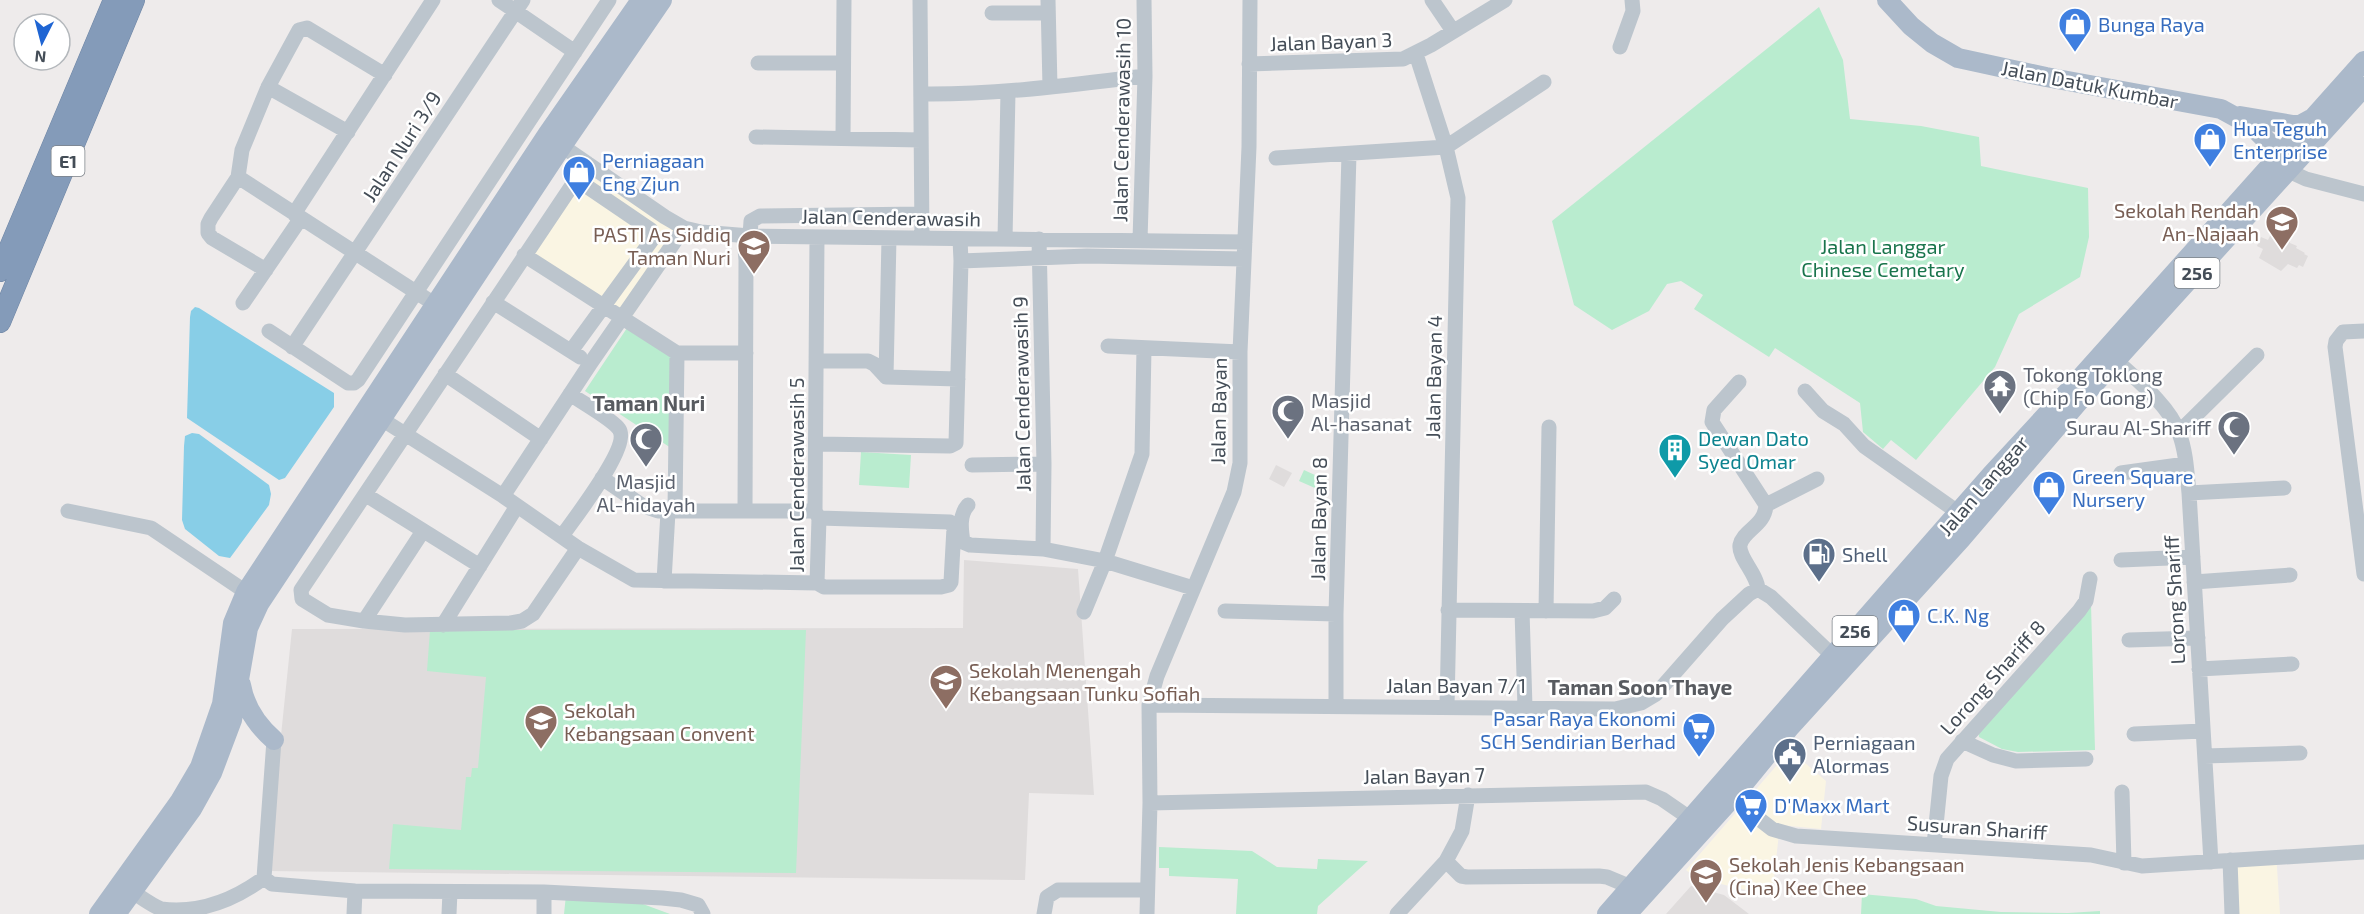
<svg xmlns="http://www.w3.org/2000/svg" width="2364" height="914" viewBox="0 0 2364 914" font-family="'Exo 2',sans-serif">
	<rect width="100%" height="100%" fill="#eeebeb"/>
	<path fill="#faf5e3" d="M577 167 685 238 629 321 522 250Z
		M1790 750 1826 781 1821 829 1780 825 1773 886 1746 890 1696 878 1686 870Z
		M2276 852 2280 914H2227L2223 855Z"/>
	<path fill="#dfdcdc" d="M2272 232 2290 241V243L2297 246 2296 248 2305 253 2304 254 2308 256 2303 267 2299 265 2297 268 2288 264 2281 271 2259 258 2263 249 2257 246 2261 237 2268 240Z
		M1276 465 1292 473 1284 487 1269 479Z
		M964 560 1078 569 1094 795 1029 793 1025 880 267 871 292 629 963 628Z
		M1691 886 1724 895 1749 914H1666Z"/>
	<path fill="#b9eccf" d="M1819 7 1843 60 1850 119 1921 126 1979 137 1981 166 2088 188 2089 237 2080 277 2019 314 1995 367 1916 460 1891 440 1883 449 1863 432 1860 403 1775 348 1769 357 1694 309 1703 295 1681 281 1667 284 1649 311 1612 330 1574 305 1552 221Z
		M629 325 671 353 674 450 585 391Z
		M861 452 911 455 909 488 859 485Z
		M1304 470 1328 481 1324 492 1299 481Z
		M2091 604 2095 750 2018 752 2002 749 1979 737 1978 728Z
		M430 630H806L796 873 389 869 393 824 461 830 466 777H471L472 768H478L486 677 427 671Z
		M1159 847 1252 851 1277 867 1317 869 1318 859 1368 861 1318 906 1317 914H1236L1238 879 1169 876V868H1159Z
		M1862 894 1916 899 1936 906 2001 912 2068 913 2100 911V914H1861Z
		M566 895 632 900 670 914H564Z"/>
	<path fill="#88cee7" d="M195 307 199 308 334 393V407L285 478 279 480 187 418 190 317 191 311Z
		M192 433 199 434 269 485 271 494 269 505 230 558 219 556 185 529 182 520 184 446 185 436Z"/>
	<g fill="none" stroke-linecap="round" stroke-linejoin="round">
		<g stroke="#6f86a5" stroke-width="22">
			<path id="highway" d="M0 271 114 0
				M0 322 134 0"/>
		</g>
		<path stroke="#bcc5cd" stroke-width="15" d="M499 0 575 52
			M920 0 922 238
			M1048 0 1050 87
			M1432 0 1453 31
			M992 13H1048
			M1620 47 1633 11 1632 0
			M1416 54 1446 147 1458 198 1447 706
			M758 63H843
			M1249 64 1403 59 1431 45 1505 0
			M268 87 348 132
			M921 94C996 95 1070 85 1145 76
			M756 137 921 140
			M843 138 844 0
			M562 146 665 217 684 228 701 232 750 236 1245 242
			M1276 158 1446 147 1544 82
			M2289 171 2306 179 2364 194
			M238 177 436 305
			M294 214 433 0
			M744 236 746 260 745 511
			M750 236 751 221 760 216 922 214
			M1005 239 1008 92
			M1039 239 1044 464 1043 549
			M1140 240 1145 76 1144 0
			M524 255 677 353
			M961 261 1087 256 1244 259
			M266 270 212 238 208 233V224L211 218 238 177 242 150 268 87 299 30 307 28 385 75
			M493 302 580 357
			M243 303 301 218
			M269 331 348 383H354L358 380 609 0
			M2364 331 2343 332 2336 341 2335 347 2364 574
			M1108 346 1240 352
			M292 347 523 0
			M571 351 654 237 651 230 576 179
			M677 353H746
			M2109 354C2131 375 2169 404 2179 433 2186 451 2187 473 2189 493L2211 862
			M817 361H868L874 364 886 377 958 379
			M445 374 541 439
			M886 377 889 238
			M1739 382 1714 410 1712 422 1766 505C1765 526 1743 530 1740 545 1738 557 1757 574 1758 589
			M1805 391 1823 411 1844 424 1864 446 1959 513
			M383 420 503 496 578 548 634 580 817 583 824 587H941L949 585 951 582 954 528 950 522 819 518
			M2179 432 2257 355
			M816 444 950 446 956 443 961 261 960 239
			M972 465 1044 464
			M2121 473 2186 464
			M602 478 643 506 658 511H815
			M2189 493 2284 488
			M366 495 480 566
			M503 496 590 364 684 228
			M968 505C959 515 961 529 963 542L970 545 1043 549 1105 561 1193 588
			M1766 505 1817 479
			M68 511 151 528 246 592
			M675 511 677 353
			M562 536C574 519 631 446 619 429 612 419 581 402 570 394
			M578 548 533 614 522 621 511 623 405 625 364 621 328 615 302 599 301 590 587 163
			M2121 560 2193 557
			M664 581 668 512
			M2194 582 2290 575
			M817 583 819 518 815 511 817 237
			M1448 610 1593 611 1605 608 1614 599
			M1225 611 1336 614
			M1522 611 1525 707
			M1546 611 1549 427
			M1084 612 1105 561 1142 454 1144 348
			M364 621 423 531
			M443 625 517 506
			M2129 640 2198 638
			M2199 669 2292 664
			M1149 705 1615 709 1641 703 1656 694 1722 619 1749 594 1758 589 1771 597 1833 656
			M1336 706V614L1349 154
			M2134 734 2203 731
			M1962 741 1993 755 2016 761 2086 759
			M2205 756 2300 753
			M2122 792 2124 863
			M1732 798 1772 829 1796 836 2091 855 2142 866 2364 852
			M1150 803 1646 792 1662 799 1691 819
			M1934 845 1941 776 1947 759 2079 611 2086 601 2090 579
			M2230 860 2232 914
			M1446 861 1461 876 1467 877 1599 876 1607 877 1631 887
			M264 878 272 884 355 891 544 892 662 898 681 900 698 905 703 914
			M125 887C137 894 149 904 161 909 200 914 234 900 264 878L274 740
			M354 914 355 891
			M449 914 450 892
			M544 914V892
			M1044 914 1047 897 1058 890H1147
			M1147 914 1150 803 1149 705 1157 676 1234 492 1240 463V352L1249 147 1250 0
			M1397 914 1446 861 1462 831 1468 795"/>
		<path stroke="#abb9ca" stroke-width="20" d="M1887 0 1911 26 1932 43 1958 58 2046 77 2221 109 2252 126 2289 163
			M2240 116 2293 125H2300L2311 119
			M241 685C245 708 257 725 274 740
			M99 914 180 801 200 767 222 704 233 623 246 592 547 135 641 0
			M116 914 192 809 212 773 232 720 248 628 259 604 562 146 662 0
			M1607 914 1991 475 2075 384 2364 61
			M1627 914 1732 798 1790 727 1961 539 2086 393 2364 87"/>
		<use href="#highway" stroke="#849bb9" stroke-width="21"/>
	</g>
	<defs>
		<g id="shop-pin" transform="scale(1.725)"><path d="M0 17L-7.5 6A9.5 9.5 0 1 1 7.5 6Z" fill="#3f7fe0" stroke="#fff"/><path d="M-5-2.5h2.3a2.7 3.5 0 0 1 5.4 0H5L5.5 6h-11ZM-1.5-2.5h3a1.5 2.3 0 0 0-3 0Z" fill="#fff"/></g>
		<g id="school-pin" transform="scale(1.725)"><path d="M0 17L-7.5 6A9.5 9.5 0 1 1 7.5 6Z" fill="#8d6e63" stroke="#fff"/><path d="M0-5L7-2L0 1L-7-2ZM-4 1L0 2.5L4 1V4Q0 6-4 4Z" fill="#fff"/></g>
		<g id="temple-pin" transform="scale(1.725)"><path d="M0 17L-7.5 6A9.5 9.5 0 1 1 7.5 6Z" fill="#6b7280" stroke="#fff"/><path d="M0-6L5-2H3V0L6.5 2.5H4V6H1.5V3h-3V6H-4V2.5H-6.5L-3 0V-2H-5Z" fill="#fff"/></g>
		<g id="mosque-pin" transform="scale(1.725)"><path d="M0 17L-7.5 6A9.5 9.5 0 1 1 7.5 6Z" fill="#6b7280" stroke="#fff"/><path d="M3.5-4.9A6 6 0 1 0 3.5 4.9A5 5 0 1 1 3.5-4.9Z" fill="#fff"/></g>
		<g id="building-pin" transform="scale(1.725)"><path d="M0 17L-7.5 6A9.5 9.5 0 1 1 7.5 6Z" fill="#0f9aa8" stroke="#fff"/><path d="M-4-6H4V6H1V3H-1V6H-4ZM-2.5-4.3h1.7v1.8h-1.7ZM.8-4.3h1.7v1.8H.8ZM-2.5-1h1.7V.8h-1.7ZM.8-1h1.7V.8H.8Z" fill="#fff"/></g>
		<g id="fuel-pin" transform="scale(1.725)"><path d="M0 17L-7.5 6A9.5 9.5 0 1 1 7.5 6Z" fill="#5c6f8a" stroke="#fff"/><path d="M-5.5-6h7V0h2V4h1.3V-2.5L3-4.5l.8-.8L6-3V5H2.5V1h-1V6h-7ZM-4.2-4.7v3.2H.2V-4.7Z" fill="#fff"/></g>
		<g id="supermarket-pin" transform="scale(1.725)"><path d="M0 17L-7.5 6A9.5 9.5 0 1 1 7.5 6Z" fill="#3f7fe0" stroke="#fff"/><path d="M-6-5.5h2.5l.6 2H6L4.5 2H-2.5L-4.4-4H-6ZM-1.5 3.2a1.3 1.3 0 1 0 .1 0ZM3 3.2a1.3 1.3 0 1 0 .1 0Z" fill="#fff"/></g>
		<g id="civic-pin" transform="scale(1.725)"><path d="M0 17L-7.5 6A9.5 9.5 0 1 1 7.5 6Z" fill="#5c6f8a" stroke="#fff"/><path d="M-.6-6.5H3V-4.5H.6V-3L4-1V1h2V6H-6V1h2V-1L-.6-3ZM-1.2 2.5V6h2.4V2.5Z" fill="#fff"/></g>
	</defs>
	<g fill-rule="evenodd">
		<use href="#shop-pin" x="2075" y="24"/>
		<use href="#shop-pin" x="2210" y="139"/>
		<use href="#shop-pin" x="579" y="172"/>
		<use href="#school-pin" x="2282" y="222"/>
		<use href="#school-pin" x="754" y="246"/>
		<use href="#temple-pin" x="2000" y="386"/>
		<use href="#mosque-pin" x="1288" y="411"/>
		<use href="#mosque-pin" x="2234" y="427"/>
		<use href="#mosque-pin" x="646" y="439"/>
		<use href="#building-pin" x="1675" y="450"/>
		<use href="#shop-pin" x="2049" y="487"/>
		<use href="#fuel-pin" x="1819" y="554"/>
		<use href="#shop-pin" x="1904" y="615"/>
		<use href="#school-pin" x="946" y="681"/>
		<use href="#school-pin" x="541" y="721"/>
		<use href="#supermarket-pin" x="1699" y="729"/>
		<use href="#civic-pin" x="1790" y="754"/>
		<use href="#supermarket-pin" x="1751" y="805"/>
		<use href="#school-pin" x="1706" y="875"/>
	</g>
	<g text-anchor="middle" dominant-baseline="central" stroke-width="5" stroke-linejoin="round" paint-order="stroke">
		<g fill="#fff" stroke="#7c8289" stroke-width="1.5">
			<rect x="51.5" y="146" width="33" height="30" rx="4.5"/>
			<rect x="2174.5" y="258" width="45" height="30" rx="4.5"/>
			<rect x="1832.5" y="616" width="45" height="30" rx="4.5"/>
		</g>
		<g font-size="18" font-weight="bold" fill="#444d57">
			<text x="68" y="161">E1</text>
			<text x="2197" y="273">256</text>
			<text x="1855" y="631">256</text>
		</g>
		<g font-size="20" fill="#366cbe" stroke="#fff" text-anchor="start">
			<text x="2098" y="24">Bunga Raya</text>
			<text x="2233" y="128">Hua Teguh<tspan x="2233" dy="23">Enterprise</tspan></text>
			<text x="602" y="160">Perniagaan<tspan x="602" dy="23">Eng Zjun</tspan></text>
			<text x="2072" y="476">Green Square<tspan x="2072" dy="23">Nursery</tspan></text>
			<text x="1927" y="615">C.K. Ng</text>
			<text x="1676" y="718" text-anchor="end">Pasar Raya Ekonomi<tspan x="1676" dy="23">SCH Sendirian Berhad</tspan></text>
			<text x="1774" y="805">D'Maxx Mart</text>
		</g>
		<g font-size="20" fill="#444d57" stroke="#fff">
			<text transform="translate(1331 41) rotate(-2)">Jalan Bayan 3</text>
			<text transform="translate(2090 84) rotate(11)">Jalan Datuk Kumbar</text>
			<text transform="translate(1121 120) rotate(-89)">Jalan Cenderawasih 10</text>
			<text transform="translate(401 146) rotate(-57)">Jalan Nuri 3/9</text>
			<text transform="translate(891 217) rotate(1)">Jalan Cenderawasih</text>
			<text transform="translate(1433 377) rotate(-89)">Jalan Bayan 4</text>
			<text transform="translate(1021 394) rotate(-91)">Jalan Cenderawasih 9</text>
			<text transform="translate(1218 411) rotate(-89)">Jalan Bayan</text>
			<text transform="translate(796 475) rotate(-90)">Jalan Cenderawasih 5</text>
			<text transform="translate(1983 485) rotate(-49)">Jalan Langgar</text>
			<text transform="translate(1318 519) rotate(-89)">Jalan Bayan 8</text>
			<text transform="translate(2174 600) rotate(-93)">Lorong Shariff</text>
			<text transform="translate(1992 677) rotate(-48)">Lorong Shariff 8</text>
			<text x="1456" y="685">Jalan Bayan 7/1</text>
			<text transform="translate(1424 775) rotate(-1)">Jalan Bayan 7</text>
			<text transform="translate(1977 827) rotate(4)">Susuran Shariff</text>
		</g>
		<g font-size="20" fill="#785e54" stroke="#fff" text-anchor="start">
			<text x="2259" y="210" text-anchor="end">Sekolah Rendah<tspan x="2259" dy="23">An-Najaah</tspan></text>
			<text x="731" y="234" text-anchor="end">PASTI As Siddiq<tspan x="731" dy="23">Taman Nuri</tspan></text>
			<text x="969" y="670">Sekolah Menengah<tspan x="969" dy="23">Kebangsaan Tunku Sofiah</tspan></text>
			<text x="564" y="710">Sekolah<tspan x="564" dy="23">Kebangsaan Convent</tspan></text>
			<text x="1729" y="864">Sekolah Jenis Kebangsaan<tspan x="1729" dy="23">(Cina) Kee Chee</tspan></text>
		</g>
		<g font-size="20" fill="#19744c" stroke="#fff">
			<text x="1883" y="246">Jalan Langgar<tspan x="1883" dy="23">Chinese Cemetary</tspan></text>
		</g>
		<g font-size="20" fill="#5b616d" stroke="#fff" text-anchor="start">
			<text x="2023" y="374">Tokong Toklong<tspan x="2023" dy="23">(Chip Fo Gong)</tspan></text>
			<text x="1311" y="400">Masjid<tspan x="1311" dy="23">Al-hasanat</tspan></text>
			<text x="2211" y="427" text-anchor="end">Surau Al-Shariff</text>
			<text x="646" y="481" text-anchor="middle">Masjid<tspan x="646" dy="23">Al-hidayah</tspan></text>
		</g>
		<g font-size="20" fill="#0d838f" stroke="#fff" text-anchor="start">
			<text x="1698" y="438">Dewan Dato<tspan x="1698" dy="23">Syed Omar</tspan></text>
		</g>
		<g font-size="20" fill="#4e5e75" stroke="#fff" text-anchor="start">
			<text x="1842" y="554">Shell</text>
			<text x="1813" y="742">Perniagaan<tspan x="1813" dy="23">Alormas</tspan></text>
		</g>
		<g font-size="21" font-weight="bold" fill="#585b60" stroke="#fff">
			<text x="649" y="402">Taman Nuri</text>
			<text x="1640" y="686">Taman Soon Thaye</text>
		</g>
	</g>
	<g transform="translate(42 42) rotate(186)"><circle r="28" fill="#ffffff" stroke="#b4b8bc" stroke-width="1.5"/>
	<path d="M0-4.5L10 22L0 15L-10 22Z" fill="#1f65d3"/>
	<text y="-9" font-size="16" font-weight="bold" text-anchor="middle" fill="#444d57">N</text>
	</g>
</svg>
